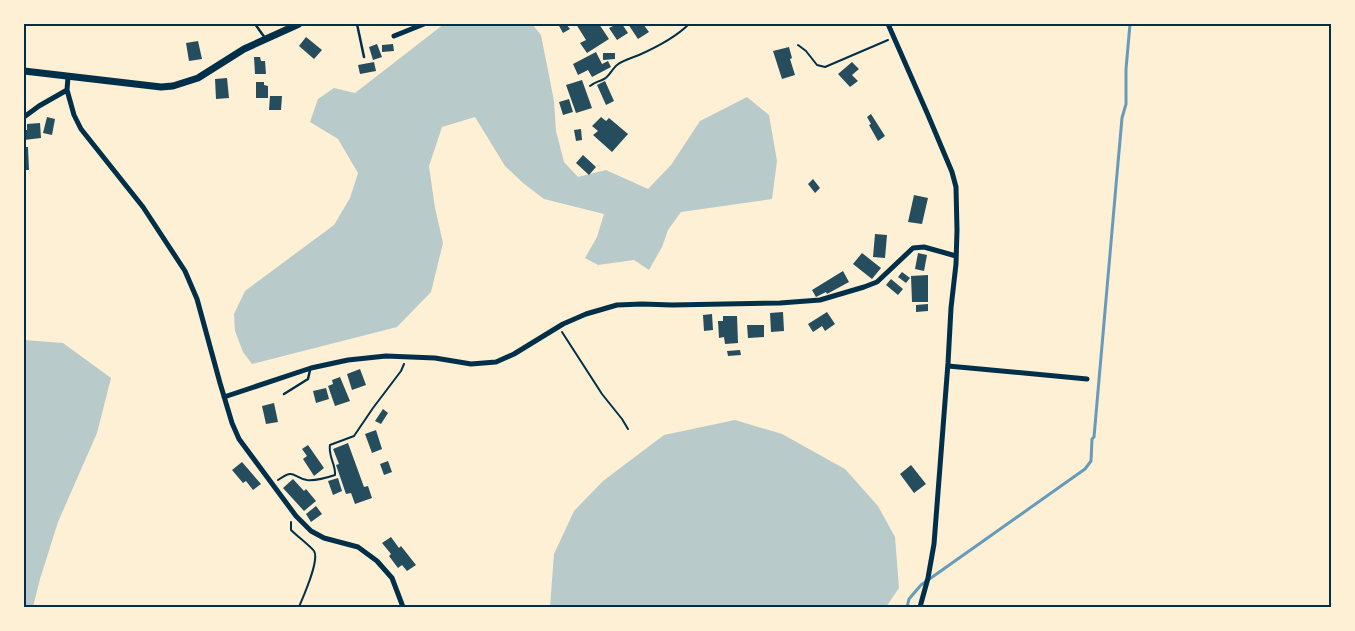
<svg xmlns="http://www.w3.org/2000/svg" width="1355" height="631" viewBox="0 0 1355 631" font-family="'Roboto Condensed',sans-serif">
	<rect width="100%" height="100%" fill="#fdf0d5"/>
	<path fill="#b9caca" d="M444 24H532L541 35 554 101 556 131 564 162 578 177 606 170 648 189 671 165 700 121 747 97 769 115 777 161 772 199 681 212 668 230 662 247 649 270 634 260 598 265 585 258 597 237 604 214 544 199 523 183 505 166 475 117 442 127 429 166 435 208 443 243 431 292 397 327 252 364 243 352 235 331 234 314 245 291 334 225 350 198 358 173 338 139 310 122 318 99 334 88 355 93Z
		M24 340 63 343 111 378 97 433 58 522 40 579 33 607H24Z
		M735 420 782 434 845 469 878 506 895 537 899 588 886 607H550L554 554 574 511 603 481 664 435Z"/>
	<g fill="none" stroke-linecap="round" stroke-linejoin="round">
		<path stroke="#669bbc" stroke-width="3" d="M907 607 909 599 921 585 1085 469 1091 461 1092 439 1094 437 1117 174 1122 118 1126 104V69L1130 24"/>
	</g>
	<path fill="#264d5e" d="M558 24H566L570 29 563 33Z
		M576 24H599L609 39 587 53 580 43 586 40Z
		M614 24H622L628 33 617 40 609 28 615 25Z
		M628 24H643L649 32 638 39Z
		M306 37 322 50 314 59 299 46Z
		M198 41 202 59 189 61 186 43Z
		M377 44 382 57 373 60 369 47Z
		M393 44 394 51 382 52V45Z
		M789 47 792 58 790 59 795 75 782 79 773 51Z
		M596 52 602 64 608 61 611 67 592 77 588 70 578 75 573 64Z
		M603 53H615V59L603 60Z
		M254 57H260L261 61H265L266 74H255Z
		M374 62 376 71 360 74 358 65Z
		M852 62 859 69 852 75 858 81 850 87 838 74Z
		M227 78 229 98 216 99 215 79Z
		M582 80 592 108 576 113 566 85Z
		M605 81 614 101 606 105 597 85Z
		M256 82H264V85L268 86V98H256Z
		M270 96H282L281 110H269Z
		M569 99 573 112 563 115 559 102Z
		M871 114 885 136 878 141 869 125 871 124 867 117Z
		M47 117 55 119 52 135 43 133Z
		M601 117 606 121 609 118 628 134 612 152 593 135 598 131 592 126Z
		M40 123 41 138 24 140V130H27V124Z
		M581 129 582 140 576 141 574 130Z
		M24 147H28L29 170H24Z
		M583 155 596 167 589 175 576 163Z
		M813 179 820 188 815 193 808 184Z
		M914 195 928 198 922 224 908 222Z
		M875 234 887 235 885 258 873 257Z
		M862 253 881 268 872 279 853 264Z
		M918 253 927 255 924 271 915 269Z
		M843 271 849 282 827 294 826 292 816 297 812 290Z
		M902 272 910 278 906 283 898 277Z
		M928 275V302H912L911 276Z
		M891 279 903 289 898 295 886 285Z
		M928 304V311L916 312V305Z
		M783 312 784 331 771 332 770 313Z
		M827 312 835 324 825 331 822 326 813 332 808 324Z
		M712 314 713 330 704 331 703 315Z
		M723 316H737L738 343 725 344 724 337 719 338 718 321H723Z
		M747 325H764V337L748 338Z
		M740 350 741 355 728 356 727 351Z
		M360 369 366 385 352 390 347 374Z
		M340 377 350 401 335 406 328 386 333 384 332 380Z
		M326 388 329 399 316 403 313 391Z
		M274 403 278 422 266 424 262 406Z
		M383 409 388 413 381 424 375 421Z
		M376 430 382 449 372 453 365 434Z
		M348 443 364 487 368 486 372 498 355 504 351 493 346 494 336 465 339 464 333 449Z
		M308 445 324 468 314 476 303 459 307 456 302 449Z
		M388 461 392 472 384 475 380 464Z
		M242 462 261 484 253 490 246 481 243 483 232 470Z
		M911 465 926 484 914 493 900 474Z
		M338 478 342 491 333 495 328 481Z
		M293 479 304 491 306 489 316 501 304 511 283 488Z
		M316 506 322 514 311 522 306 514Z
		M391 537 399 548 401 546 416 565 407 571 402 565 398 568 389 556 391 554 382 543Z"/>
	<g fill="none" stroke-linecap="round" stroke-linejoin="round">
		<path stroke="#003049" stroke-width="2" d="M798 45 806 51 817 65 825 67 888 40
			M590 86C595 82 598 82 604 79 609 77 612 69 617 65 623 60 632 58 639 55 657 47 675 38 689 24
			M562 332 602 394 622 419 628 429
			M278 480C295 468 292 477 307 480 316 481 326 478 335 475 336 465 328 456 330 445L354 436 373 408 401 371 404 364
			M291 522V530C297 536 310 546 314 551 320 560 303 597 299 607"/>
		<path stroke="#003049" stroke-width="2.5" d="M255 24 265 38
			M357 24 364 57
			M284 394 308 379 310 370"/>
		<path stroke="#003049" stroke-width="5" d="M888 24 928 115 952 172 956 187 957 230 956 264 951 308 948 363 934 544 928 578 920 607
			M394 36 424 24
			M68 77 67 90 74 115 81 129 143 207 185 271 197 299 220 383 232 423 239 439 296 516 311 531 324 538 358 547 377 561 392 578 403 607
			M24 117 39 106 67 90
			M948 366 1087 379
			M224 397 311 368 348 360 386 356 435 358 471 364 496 362 514 354 563 324 586 314 617 305 642 304 672 305 780 303 820 300 864 287 877 282 913 248 924 247 956 256"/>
		<path stroke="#003049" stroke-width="7" d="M24 71 161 87 173 86 198 78 244 49 299 24"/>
	</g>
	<rect width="1355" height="631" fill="none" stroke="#fdf0d5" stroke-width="50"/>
	<rect x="25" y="25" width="1305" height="581" fill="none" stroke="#003049" stroke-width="2"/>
</svg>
